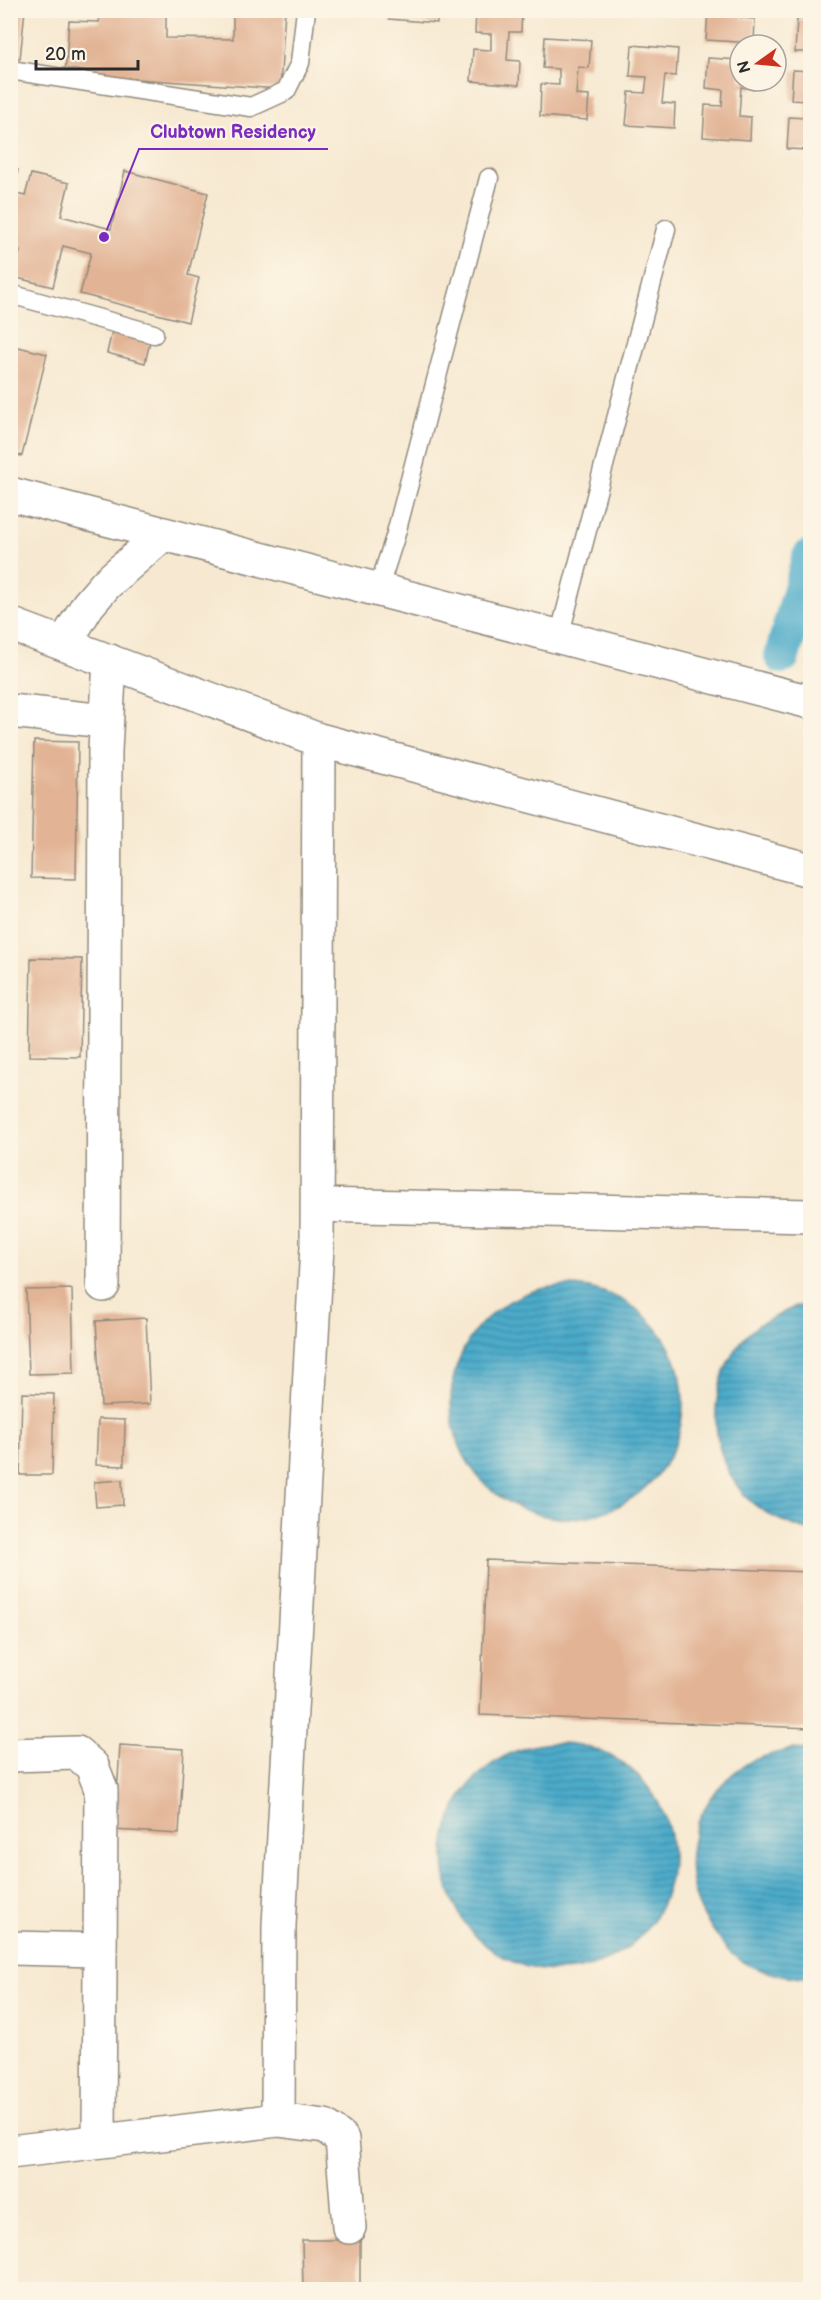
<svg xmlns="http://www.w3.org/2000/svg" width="821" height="2300" viewBox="0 0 821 2300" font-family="'Balsamiq Sans',sans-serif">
	<defs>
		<pattern id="water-rules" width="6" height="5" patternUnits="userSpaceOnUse" patternTransform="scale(1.5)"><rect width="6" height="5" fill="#4babca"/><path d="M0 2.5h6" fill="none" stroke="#3f8ba4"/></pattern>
	</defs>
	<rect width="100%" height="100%" fill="#fcf5e5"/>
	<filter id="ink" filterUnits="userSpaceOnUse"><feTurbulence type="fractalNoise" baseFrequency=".0167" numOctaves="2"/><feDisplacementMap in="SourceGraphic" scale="12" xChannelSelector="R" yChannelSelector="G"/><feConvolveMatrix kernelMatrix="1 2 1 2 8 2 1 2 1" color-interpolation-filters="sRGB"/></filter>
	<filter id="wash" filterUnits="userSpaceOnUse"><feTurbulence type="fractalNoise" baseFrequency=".008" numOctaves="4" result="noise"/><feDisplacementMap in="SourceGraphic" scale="24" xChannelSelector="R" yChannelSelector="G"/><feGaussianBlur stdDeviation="1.35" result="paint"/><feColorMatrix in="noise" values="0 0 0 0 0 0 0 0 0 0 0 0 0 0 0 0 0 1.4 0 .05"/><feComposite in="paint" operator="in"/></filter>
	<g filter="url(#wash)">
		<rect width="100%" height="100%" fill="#f7e9d1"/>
		<path fill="url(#water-rules)" stroke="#3b6b7a" stroke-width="1.5" d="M451 1402a116 116 0 1 1 232 0a116 116 0 1 1-232 0Z
			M810 1304V1531C785 1523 758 1513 741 1491 703 1444 708 1365 757 1326 762 1322 770 1319 777 1316 789 1309 797 1305 810 1304Z
			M444 1857a114 114 0 1 1 228 0a114 114 0 1 1-228 0Z
			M792 1749 810 1750V1979C782 1976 756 1973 733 1955 727 1950 722 1943 718 1937 671 1882 686 1801 748 1763 760 1756 778 1753 792 1749Z"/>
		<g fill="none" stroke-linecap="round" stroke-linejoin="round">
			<path stroke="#4babca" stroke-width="36" d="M782 656 810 557"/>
		</g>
		<g id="blocks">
			<path fill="#e2b394" d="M10 10H25L20 59 10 57Z
				M100 10H166V38L233 39V10H285L280 89 65 74 69 21 99 22Z
				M389 10H437V23L389 19Z
				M476 10H522L521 32H509L507 60 520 61 519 85 471 81 473 49 491 50V34L475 33Z
				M708 10H743L742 18 755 19 754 43 706 40Z
				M797 19 810 20V52H795Z
				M545 37 591 40 589 68 578 67 576 95 589 96 587 120 540 116 541 84 559 85V69L543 68Z
				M632 45 678 49 676 76 665 75 662 103 675 104 674 128 626 125 629 92 645 93 647 77 630 76Z
				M708 58 740 60V81H752V89L741 87 739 116 751 117 750 140 703 137 705 105 722 106 723 90 706 88Z
				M793 70 810 71V150L787 149 789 117 806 118 807 101 791 100Z
				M10 168 18 170 12 193 25 196 31 174 69 183 61 216 111 229 125 171 208 193 188 275 199 278 188 322 80 294 91 253 63 246 53 287 13 277 20 251 10 248Z
				M115 318 153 329 145 363 107 353Z
				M10 345 47 354 22 456 10 454Z
				M34 741 78 742 76 879 31 878Z
				M31 958 82 959 80 1057 29 1056Z
				M72 1289 74 1373 29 1374 26 1290Z
				M146 1318 150 1404 101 1406 96 1321Z
				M22 1393 54 1394 52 1475H20Z
				M98 1419 125 1420 124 1466 96 1465Z
				M122 1480 123 1505 96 1507 94 1482Z
				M486 1560 810 1572V1728L480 1715Z
				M120 1745 184 1749 179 1834 115 1830Z
				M302 2240H360V2290H303Z"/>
		</g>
	</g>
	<g filter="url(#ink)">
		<use href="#blocks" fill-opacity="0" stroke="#918a7e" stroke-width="1.5"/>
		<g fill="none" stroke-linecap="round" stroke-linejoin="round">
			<g stroke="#918a7e" stroke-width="21">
				<path id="lane" d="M10 70 251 107 286 91 300 63 306 10
					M10 294 154 334
					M378 590 395 537 489 178
					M559 637 666 229"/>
			</g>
			<g stroke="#918a7e" stroke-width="36">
				<path id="street" d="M10 494 810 702
					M10 624 319 740 810 870
					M64 644 88 605 106 584 163 534
					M10 711 106 721
					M318 1205 810 1216
					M103 1285 105 750 110 661
					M10 1755 77 1753 92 1766 101 1789 99 2141
					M10 1948 100 1950
					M278 2120 279 1925 317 1247 319 740
					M10 2152 278 2120 325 2126 342 2139 349 2227"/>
			</g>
			<use href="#lane" stroke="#fff" stroke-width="18"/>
			<use href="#street" stroke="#fff" stroke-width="33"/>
		</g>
	</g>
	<path fill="none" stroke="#7b2cbf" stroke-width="2" d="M104 237L139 149H328"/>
	<circle fill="#7b2cbf" stroke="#fcf5e5" stroke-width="2" cx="104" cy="237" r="6"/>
	<g font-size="18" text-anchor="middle" font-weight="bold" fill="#7b2cbf" stroke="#fcf5e5" stroke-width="4.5" stroke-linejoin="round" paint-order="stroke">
		<text x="233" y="138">Clubtown Residency</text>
	</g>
	<rect width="821" height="2300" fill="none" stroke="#fcf5e5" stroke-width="36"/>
	<g transform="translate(758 63) rotate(255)"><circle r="28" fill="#fcf5e5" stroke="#a8a49b" stroke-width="1.5"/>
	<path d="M0-4.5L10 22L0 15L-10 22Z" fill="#c8321e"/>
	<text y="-9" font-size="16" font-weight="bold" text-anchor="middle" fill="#2b2b2b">N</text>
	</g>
	<path d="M36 60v9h102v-9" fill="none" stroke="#2b2b2b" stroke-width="3"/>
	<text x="45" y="60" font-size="18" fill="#2b2b2b" stroke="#fcf5e5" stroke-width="4.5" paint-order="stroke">20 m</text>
</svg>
